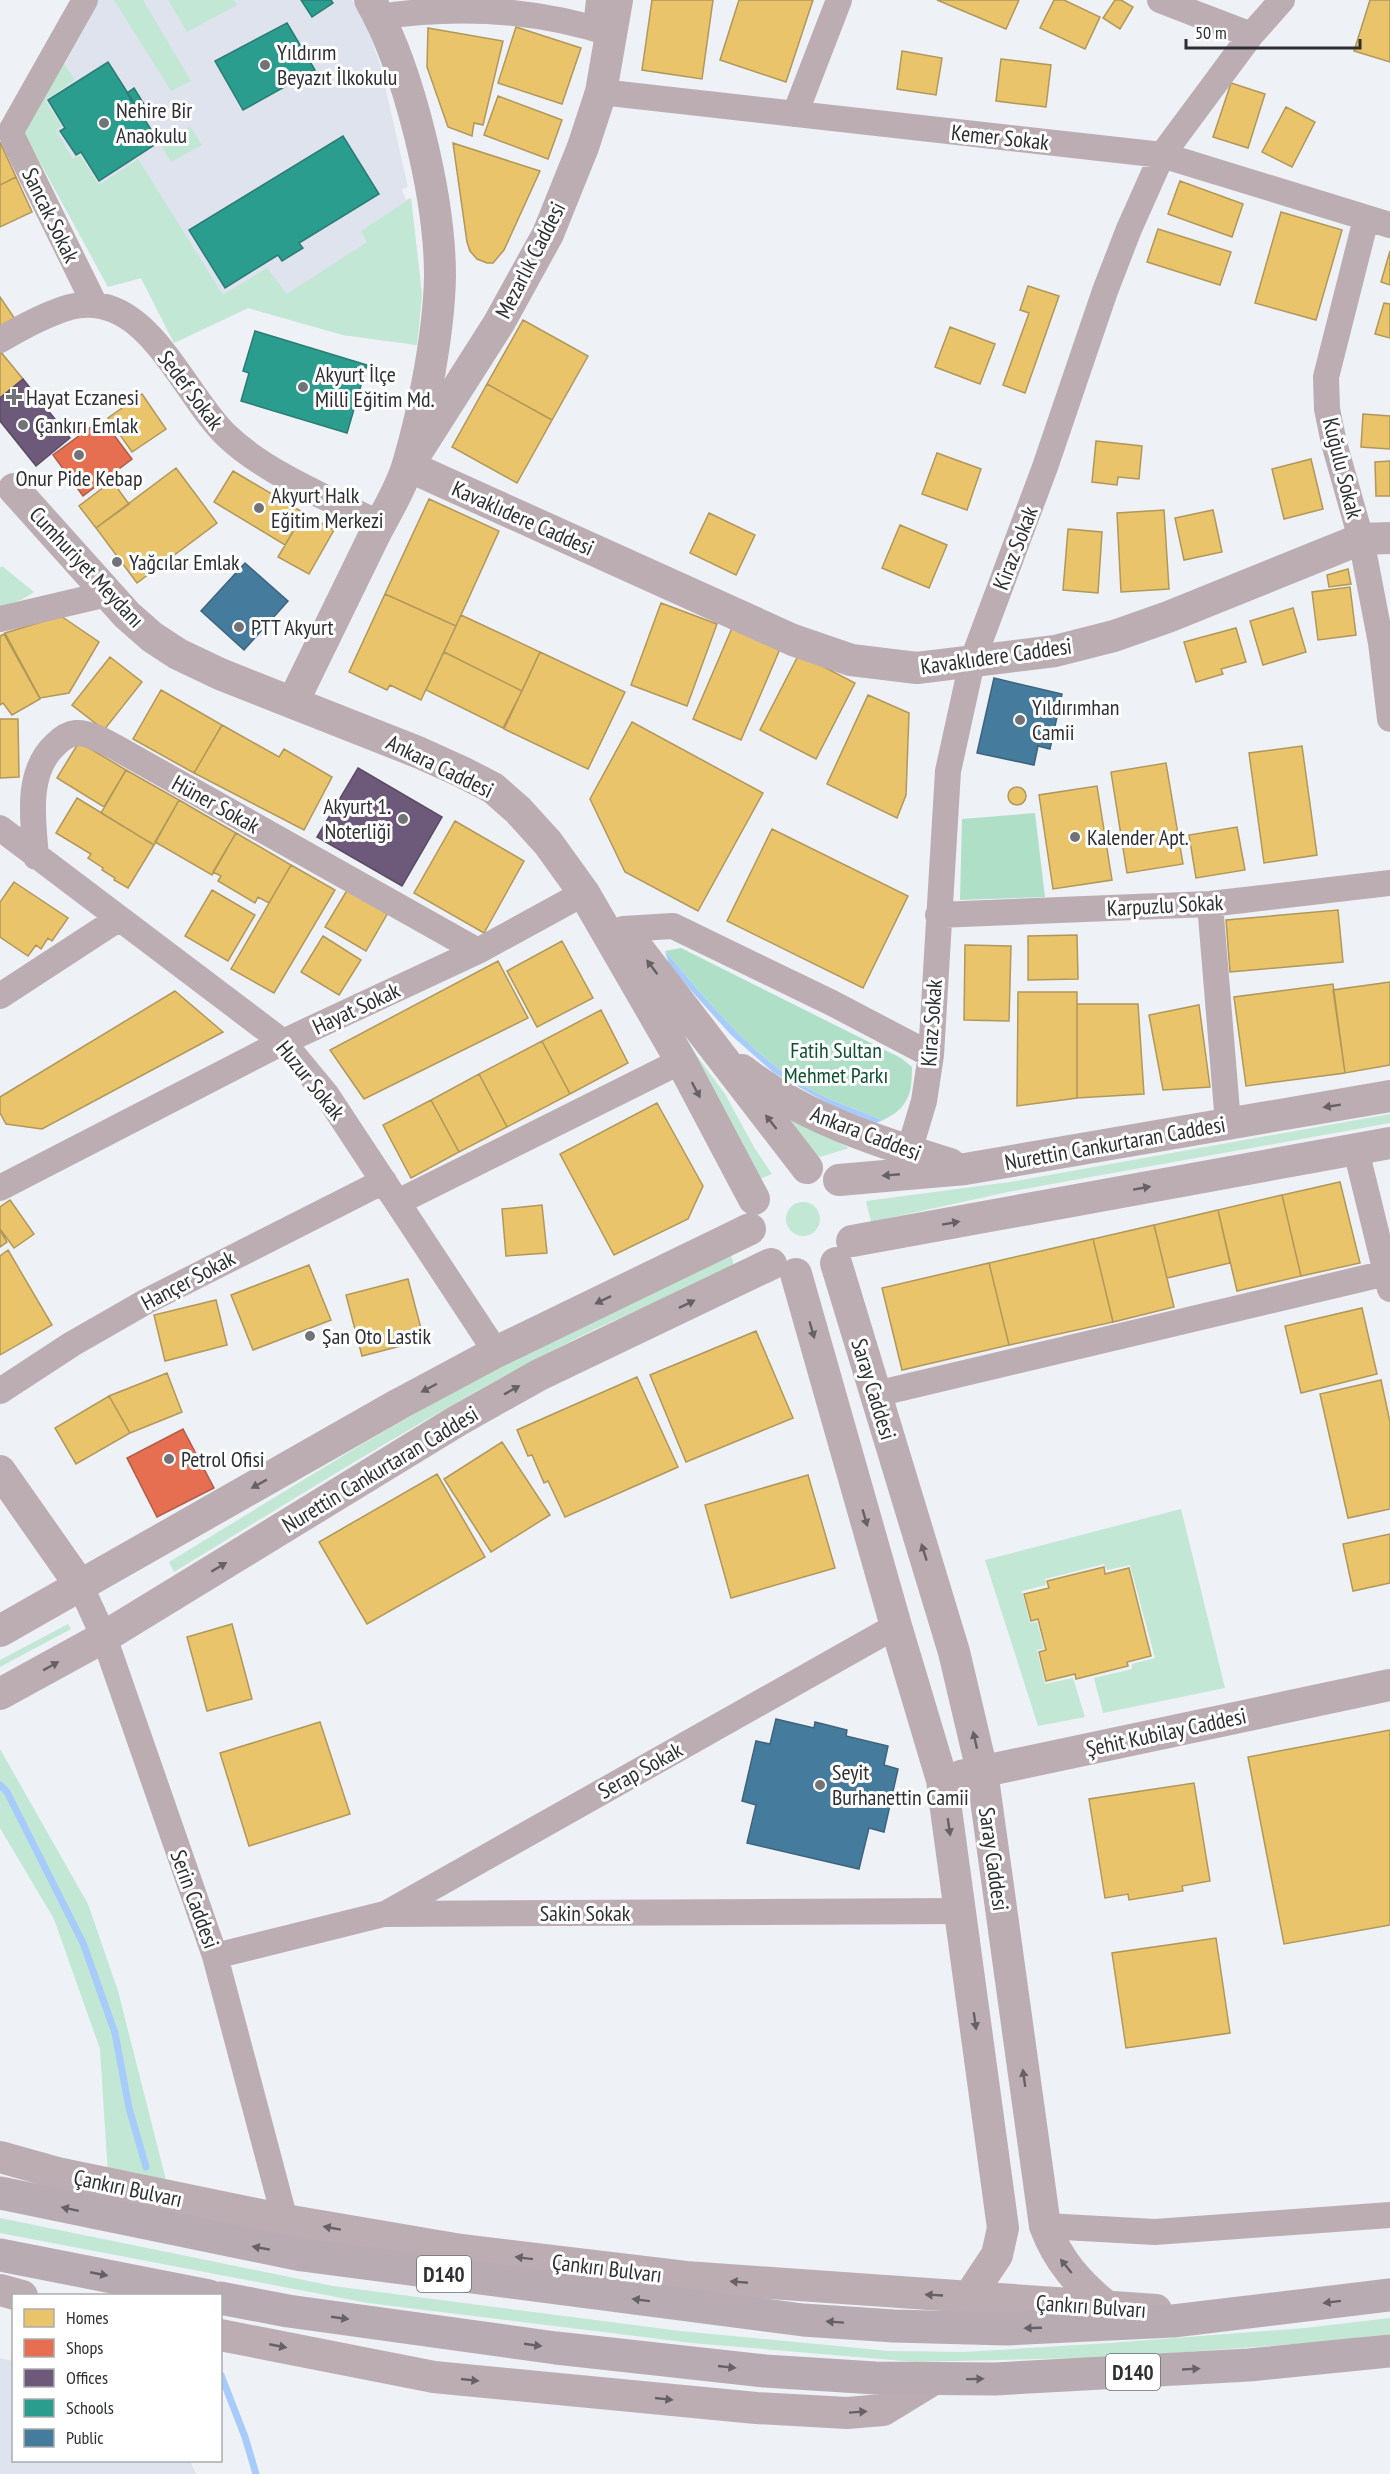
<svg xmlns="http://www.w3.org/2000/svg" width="1390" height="2474" viewBox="0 0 1390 2474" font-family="'PT Sans Narrow',sans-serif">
	<rect width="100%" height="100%" fill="#eef1f6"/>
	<path fill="#dee3ee" d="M98 0H352L367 28 380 64 408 187 402 189 406 200 411 198 422 295 417 345 343 335 248 308 174 343 141 278 108 287 22 129Z
		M0 2358 13 2361 14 2460 190 2461 196 2474H0Z"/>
	<path fill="#c2e7d4" d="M114 0H143L191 81 171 91Z
		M168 0H234L237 5 187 32Z
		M62 61 75 80 45 100 62 126 56 130 73 159 80 155 99 185 138 159 223 295 267 268 287 294 367 242 361 231 411 198 422 295 417 345 343 335 248 308 174 343 141 278 108 287 22 129Z
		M190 126 202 145 171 162 160 144Z
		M2 566 34 592 21 600 0 607V568Z
		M685 1040 725 1094 755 1149 772 1174 755 1181Z
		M784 1114 849 1148 820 1157 813 1152Z
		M1390 1114V1123L1008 1192 871 1222 866 1201 1010 1182Z
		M786 1219a17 17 0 1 1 34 0a17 17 0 1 1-34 0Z
		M731 1255 735 1269C691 1288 646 1306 602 1326 454 1397 314 1487 174 1572L169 1562 359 1446 470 1382 529 1351Z
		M1181 1509 1225 1688 1103 1713 1094 1678 1132 1669V1664L1155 1658 1130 1565 1107 1570 1104 1564 1045 1579 1046 1585 1022 1591 1030 1623 1037 1622 1044 1649 1037 1650 1045 1684 1073 1678 1085 1717 1038 1726 985 1560Z
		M68 1624 71 1629 0 1667V1660Z
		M0 1749 88 1904 118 1991 168 2188 108 2175 100 2049 54 1919 0 1828Z
		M0 2218 333 2286 680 2331 889 2351 963 2352 1110 2343 1305 2328 1390 2318V2334L1322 2342 1117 2357 916 2362 692 2343 368 2303 0 2233Z"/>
	<path fill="#afe0c7" d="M1035 813 1045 897 960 900 962 819Z
		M681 948 901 1058 912 1067C912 1093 909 1108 883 1120 855 1109 825 1099 799 1083 745 1048 706 999 665 951Z"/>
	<path fill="#a7ccfc" d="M665 951C706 999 745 1048 799 1083 825 1099 855 1109 883 1120L876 1123 845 1113 774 1073 731 1035 687 986 669 964Z"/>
	<path fill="#e9c46a" stroke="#b1975a" stroke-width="1.5" d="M652 0H713L702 79 642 70Z
		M739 0H813L786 82 720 60Z
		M937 0H1019L1006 29Z
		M1054 0H1064L1100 17 1085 49 1040 28Z
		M1115 0H1121L1133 7 1120 29 1103 18Z
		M1370 0H1390V62L1354 51Z
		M516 27 581 48 562 104 498 83Z
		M428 28 503 41 483 125 474 123 472 136 448 127 427 67Z
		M902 51 942 58 936 95 897 89Z
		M1001 59 1051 65 1046 107 996 101Z
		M1231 83 1265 94 1248 148 1213 137Z
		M498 96 562 120 548 159 484 135Z
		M1286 107 1315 122 1292 167 1262 152Z
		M0 142 16 177 0 185Z
		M453 143 540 171 504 250 493 263H487L477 259 470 251 467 242Z
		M16 177 32 212 0 227V185Z
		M1180 181 1243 204 1232 237 1168 214Z
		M1281 212 1342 230 1316 320 1255 303Z
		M1158 229 1231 252 1220 285 1147 262Z
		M1390 251V285L1381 282Z
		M1028 286 1059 296 1025 393 1003 385 1029 313 1020 310Z
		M0 297 17 322 0 333Z
		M1384 303 1390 304V338L1375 334Z
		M523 320 588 356 552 420 487 384Z
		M950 327 995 344 980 384 935 367Z
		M0 351 23 379 0 398Z
		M487 384 552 420 517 483 452 447Z
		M142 394 166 429 132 452 108 418Z
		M1363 414 1390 416V449L1361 447Z
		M1096 441 1142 446 1139 479 1118 477 1117 485 1092 482Z
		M937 453 981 469 967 510 922 494Z
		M1311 459 1323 509 1284 519 1272 469Z
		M1390 461V496H1376L1375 462Z
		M176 468 217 523 137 583 96 528Z
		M233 471 304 513 285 545 214 502Z
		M112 481 129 504 96 528 79 506Z
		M429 499 499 531 456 626 385 594Z
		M1164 510 1169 589 1121 592 1117 513Z
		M1213 510 1222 552 1184 560 1175 518Z
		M304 513 334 530 309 574 278 557Z
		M709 513 755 535 736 575 690 553Z
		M900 525 947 545 929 588 882 568Z
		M1068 529 1102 532 1098 593 1063 590Z
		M1348 569 1351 584 1329 587 1327 575Z
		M1350 587 1356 635 1318 640 1312 592Z
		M385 594 456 626 421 700 390 685 387 690 349 672Z
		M661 603 717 624 687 706 631 685Z
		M1293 608 1306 652 1263 665 1250 621Z
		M461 615 540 652 522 691 444 652Z
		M61 616 99 642 69 693 40 698 5 633Z
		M732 628 780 649 741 740 693 719Z
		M1236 628 1246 662 1221 669 1223 674 1196 682 1184 642Z
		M4 634 40 699 12 715 3 703 0 705V636Z
		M444 652 522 691 503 728 426 690Z
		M540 652 625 692 588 769 504 729Z
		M799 654 855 683 816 759 760 730Z
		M110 657 142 682 104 730 72 705Z
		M161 690 222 725 194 773 133 739Z
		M868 695 909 713 906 795 897 818 827 784Z
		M0 719H18L19 777 0 778Z
		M632 722 763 793 698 911 625 872 590 799Z
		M222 725 279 757 284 749 332 777 304 830 194 773Z
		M79 742 126 770 104 807 57 778Z
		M1302 746 1317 855 1264 863 1249 753Z
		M1166 763 1183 864 1127 873 1111 772Z
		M126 770 179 800 154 845 101 813Z
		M1097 786 1112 880 1053 889 1039 795Z
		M1008 796a9 9 0 1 1 18 0a9 9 0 1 1-18 0Z
		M77 798 154 845 128 888 114 880 115 878 102 870 103 868 88 858 91 854 56 833Z
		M179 800 236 833 212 875 155 842Z
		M455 821 524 861 484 933 414 893Z
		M1237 827 1245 870 1196 878 1189 835Z
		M772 829 908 896 863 988 727 921Z
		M236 833 291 865 269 903 258 897 255 903 218 881 221 876 213 872Z
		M291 865 335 890 274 993 231 969Z
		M14 882 68 918 52 941 48 938 41 949 36 945 28 956 0 937V902Z
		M349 887 389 911 366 951 325 927Z
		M212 890 255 915 228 961 185 936Z
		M1338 910 1343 962 1230 972 1226 920Z
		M1077 935 1078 979 1028 980V936Z
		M323 936 361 960 339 995 301 972Z
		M562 941 593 998 537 1027 507 971Z
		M965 945 1011 946 1009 1021 964 1020Z
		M498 961 528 1018 364 1099 330 1050Z
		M1390 982V1065L1345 1073 1333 990Z
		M1333 984 1345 1073 1246 1086 1234 997Z
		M175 991 223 1032 42 1129 6 1124 0 1113V1097Z
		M1018 992H1077V1098L1017 1106Z
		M1077 1004H1138L1144 1094 1077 1098Z
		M1199 1005 1210 1087 1163 1090 1149 1015Z
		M601 1010 628 1063 570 1094 542 1041Z
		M542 1041 570 1094 507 1127 479 1074Z
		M479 1074 507 1127 459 1152 431 1100Z
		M431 1100 459 1152 411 1178 383 1125Z
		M657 1103 703 1186 688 1219 614 1255 560 1154Z
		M1340 1182 1360 1263 1301 1276 1282 1195Z
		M1282 1195 1301 1276 1237 1291 1218 1210Z
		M10 1200 34 1234 14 1248 0 1229V1207Z
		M542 1205 547 1253 506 1256 502 1209Z
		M1218 1210 1230 1263 1167 1278 1154 1225Z
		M1154 1225 1174 1307 1113 1322 1093 1239Z
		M0 1230 7 1242 0 1247Z
		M1093 1239 1113 1322 1009 1345 989 1263Z
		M8 1250 52 1325 0 1355V1256Z
		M989 1263 1009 1345 902 1370 882 1288Z
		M309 1265 331 1320 253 1350 231 1295Z
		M408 1279 424 1340 362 1356 346 1295Z
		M216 1300 227 1345 165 1361 154 1315Z
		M1362 1308 1377 1374 1301 1393 1285 1326Z
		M756 1331 793 1418 686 1462 650 1375Z
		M167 1373 182 1412 130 1433 109 1396Z
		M637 1377 678 1467 565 1517 548 1481 544 1483 532 1455 528 1456 517 1430Z
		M1381 1380 1390 1422V1509L1348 1518 1320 1394Z
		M109 1396 130 1433 76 1464 55 1428Z
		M502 1442 550 1515 491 1552 444 1479Z
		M437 1474 485 1557 367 1624 319 1542Z
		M808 1475 835 1568 731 1598 705 1505Z
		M1390 1534V1583L1353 1591 1343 1544Z
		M1104 1567 1105 1574 1129 1568 1151 1656 1127 1662 1128 1666 1076 1679 1075 1674 1046 1681 1039 1652 1046 1650 1038 1619 1031 1621 1024 1594 1049 1588 1047 1581Z
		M232 1624 252 1699 207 1711 187 1637Z
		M320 1722 350 1814 249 1846 220 1753Z
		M1390 1730V1925L1284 1944 1248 1757Z
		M1194 1783 1210 1881 1182 1886 1183 1891 1129 1900 1128 1894 1105 1898 1089 1799Z
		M1216 1938 1230 2033 1126 2048 1112 1953Z"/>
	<path fill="#e76f51" stroke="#af5c48" stroke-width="1.5" d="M102 419 132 459 83 496 53 455Z
		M183 1429 214 1488 157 1517 127 1458Z"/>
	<path fill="#6d597a" stroke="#5a4c65" stroke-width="1.5" d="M23 379 70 438 36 466 0 421V398Z
		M358 768 442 817 402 886 317 837Z"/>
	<path fill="#2a9d8f" stroke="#2b7c73" stroke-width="1.5" d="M301 0H331L333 3 312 17Z
		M287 23 315 70 243 110 215 61Z
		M108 62 159 142 99 181 81 152 76 155 60 131 65 128 48 100Z
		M134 88 150 114 143 118 127 93Z
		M343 136 379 194 299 243 303 248 282 261 278 255 225 288 189 230Z
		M255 331 367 365 347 433 241 401 249 373 243 371Z"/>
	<path fill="#457b9d" stroke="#3e647d" stroke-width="1.5" d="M245 563 288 601 244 650 201 611Z
		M994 678 1062 694 1050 749 1038 746 1034 765 977 753Z
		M776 1719 814 1728 815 1722 847 1730 846 1736 888 1746 884 1765 898 1769 884 1832 869 1828 859 1869 747 1843 756 1805 742 1801 756 1741 770 1744Z"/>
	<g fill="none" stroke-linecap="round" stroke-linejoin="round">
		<path stroke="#a7ccfc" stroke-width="7" d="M0 1785 7 1792 83 1943 115 2033 129 2108 146 2167
			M221 2375 245 2437 256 2474"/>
		<path stroke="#bcadb2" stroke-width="20" d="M593 28 596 0"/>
		<path stroke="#bcadb2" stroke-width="26" d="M85 0 11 131 13 138 95 305
			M1160 0 1251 35
			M379 17C458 5 536 9 612 34
			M601 92 1162 155 1390 225
			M795 114 839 0
			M1366 219 1326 377 1327 409 1334 443 1361 539 1381 643 1390 719
			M0 340C22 327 46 314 70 307 146 287 182 393 226 435 265 473 332 500 380 524
			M0 619 107 594
			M0 828 283 1042 326 1094 496 1352
			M36 857C33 820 25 772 56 744 62 738 68 734 76 733 88 732 104 741 115 747L478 951
			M1210 904 1228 1123
			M938 915 1210 904 1390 883
			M623 929 673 926 832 1003 931 1055
			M0 996 118 919
			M1356 1150 1390 1289
			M909 1151 924 1101 931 1055 948 771 972 662 1045 467 1105 291 1129 229 1162 155 1251 35 1282 0
			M0 1188 283 1042 478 951 584 893
			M398 1202 681 1061
			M0 1391 72 1344 147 1301 384 1181
			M876 1394 1386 1273
			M80 1585 104 1637 215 1956 285 2220
			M387 1913 896 1626
			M215 1956 384 1914 960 1911
			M1045 2226 1155 2232 1390 2215"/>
		<path stroke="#bcadb2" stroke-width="32" d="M617 0 601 92 583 147 548 234 499 323 408 466 793 640 851 660 917 668 1055 651 1114 636 1168 617 1361 539 1390 538
			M14 489 127 615 152 637 178 654 220 674 420 753 462 772 493 788 518 810 548 843 584 893 681 1061 754 1199
			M293 702C320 647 346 593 373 538 384 515 401 490 408 464 424 411 439 332 440 276 440 197 409 68 370 0
			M626 933 807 1168
			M742 1070C803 1118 877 1141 950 1164
			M839 1180 965 1169 1390 1096
			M852 1241 1390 1143
			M836 1263 954 1652 982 1771 1045 2226C1058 2261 1078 2283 1107 2307
			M796 1274 896 1626 942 1780 1003 2228 997 2255 969 2297
			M0 1471 80 1585
			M0 1631 399 1404 496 1352 750 1229
			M0 1694 104 1637 457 1421 539 1375 771 1264
			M961 1776 1390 1685
			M0 2157 57 2173 285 2220 461 2250 686 2277 1156 2310
			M0 2290 22 2296
			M220 2335 434 2377 756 2408 847 2413 883 2410 932 2380"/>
		<path stroke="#b8acb2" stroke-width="33" d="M0 2193 302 2255 803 2320 894 2326 1007 2329 1173 2321 1390 2295
			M0 2255 209 2296
			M220 2298 288 2311 556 2348 765 2371 875 2378 995 2379 1249 2365 1390 2351"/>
	</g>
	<defs><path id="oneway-solid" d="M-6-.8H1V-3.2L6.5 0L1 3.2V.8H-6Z" transform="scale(1.5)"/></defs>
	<g fill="#666166">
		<use href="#oneway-solid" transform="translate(652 967) rotate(-127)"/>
		<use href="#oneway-solid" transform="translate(696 1090) rotate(62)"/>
		<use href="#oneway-solid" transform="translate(1332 1106) rotate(171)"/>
		<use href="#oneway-solid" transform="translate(771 1122) rotate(-128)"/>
		<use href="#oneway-solid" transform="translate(891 1175) rotate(175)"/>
		<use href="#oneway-solid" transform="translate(1142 1188) rotate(-10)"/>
		<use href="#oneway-solid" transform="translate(951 1223) rotate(-10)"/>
		<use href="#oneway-solid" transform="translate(603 1300) rotate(154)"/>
		<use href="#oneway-solid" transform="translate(687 1304) rotate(-26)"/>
		<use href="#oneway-solid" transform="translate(812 1330) rotate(74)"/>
		<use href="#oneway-solid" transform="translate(429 1388) rotate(152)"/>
		<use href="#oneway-solid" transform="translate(512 1390) rotate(-29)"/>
		<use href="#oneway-solid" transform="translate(259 1484) rotate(151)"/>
		<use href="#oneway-solid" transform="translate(865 1518) rotate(74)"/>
		<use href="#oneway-solid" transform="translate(924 1552) rotate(-107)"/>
		<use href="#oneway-solid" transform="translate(219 1567) rotate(-31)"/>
		<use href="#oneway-solid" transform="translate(51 1666) rotate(-29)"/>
		<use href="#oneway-solid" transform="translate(975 1740) rotate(-103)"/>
		<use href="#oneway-solid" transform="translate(949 1827) rotate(82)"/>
		<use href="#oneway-solid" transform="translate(975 2021) rotate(82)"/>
		<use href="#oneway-solid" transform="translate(1024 2078) rotate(-98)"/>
		<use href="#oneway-solid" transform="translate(332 2228) rotate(-170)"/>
		<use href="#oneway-solid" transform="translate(524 2258) rotate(-173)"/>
		<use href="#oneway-solid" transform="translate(1066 2266) rotate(-129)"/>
		<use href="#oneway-solid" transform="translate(739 2282) rotate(-175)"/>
		<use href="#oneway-solid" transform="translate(934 2295) rotate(-177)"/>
		<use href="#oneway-solid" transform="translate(278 2346) rotate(11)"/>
		<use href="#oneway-solid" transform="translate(470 2380) rotate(6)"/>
		<use href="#oneway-solid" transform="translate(664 2399) rotate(6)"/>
		<use href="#oneway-solid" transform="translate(858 2412) rotate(-4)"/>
	</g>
	<g fill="#656166">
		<use href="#oneway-solid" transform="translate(70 2209) rotate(-168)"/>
		<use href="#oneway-solid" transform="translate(261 2248) rotate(-170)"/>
		<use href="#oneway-solid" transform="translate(99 2274) rotate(11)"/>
		<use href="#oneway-solid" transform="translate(641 2300) rotate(-173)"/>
		<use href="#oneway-solid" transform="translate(1332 2302) rotate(173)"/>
		<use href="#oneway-solid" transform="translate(340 2318) rotate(8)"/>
		<use href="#oneway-solid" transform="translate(835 2322) rotate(-176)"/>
		<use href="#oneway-solid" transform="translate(1033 2328) rotate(178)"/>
		<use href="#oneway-solid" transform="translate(533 2345) rotate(8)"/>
		<use href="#oneway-solid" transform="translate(727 2367) rotate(6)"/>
		<use href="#oneway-solid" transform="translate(1191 2369) rotate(-3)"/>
		<use href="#oneway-solid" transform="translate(975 2379) rotate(-1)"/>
	</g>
	<g fill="#717377" stroke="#fff" stroke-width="2">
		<circle cx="265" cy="65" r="6"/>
		<circle cx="104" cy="123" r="6"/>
		<circle cx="303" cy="387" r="6"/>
		<path d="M11 388h6v6h6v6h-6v6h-6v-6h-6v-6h6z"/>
		<circle cx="23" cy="425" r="6"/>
		<circle cx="79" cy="455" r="6"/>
		<circle cx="259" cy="508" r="6"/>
		<circle cx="117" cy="562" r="6"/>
		<circle cx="239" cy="627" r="6"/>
		<circle cx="1020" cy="720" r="6"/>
		<circle cx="403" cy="819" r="6"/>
		<circle cx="1075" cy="837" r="6"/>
		<circle cx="310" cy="1336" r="6"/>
		<circle cx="169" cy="1459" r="6"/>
		<circle cx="820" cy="1785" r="6"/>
	</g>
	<g text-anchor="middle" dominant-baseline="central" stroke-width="6" stroke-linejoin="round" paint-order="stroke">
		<g fill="#fff" stroke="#6c6d70" stroke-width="1.5">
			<rect x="417" y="2256" width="54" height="36" rx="4.5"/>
			<rect x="1106" y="2354" width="54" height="36" rx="4.5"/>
		</g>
		<g font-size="21" font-weight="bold" fill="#2d2f33">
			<text x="444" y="2274">D140</text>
			<text x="1133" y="2372">D140</text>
		</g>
		<g font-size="22" fill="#2d2f33" stroke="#fff" text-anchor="start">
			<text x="277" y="52">Yıldırım<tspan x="277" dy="25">Beyazıt İlkokulu</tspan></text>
			<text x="116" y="110">Nehire Bir<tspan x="116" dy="25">Anaokulu</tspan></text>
			<text x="315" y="374">Akyurt İlçe<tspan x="315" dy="25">Milli Eğitim Md.</tspan></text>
			<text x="26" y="397">Hayat Eczanesi</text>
			<text x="35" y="425">Çankırı Emlak</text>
			<text x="79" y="478" text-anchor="middle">Onur Pide Kebap</text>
			<text x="271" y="495">Akyurt Halk<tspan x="271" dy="25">Eğitim Merkezi</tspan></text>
			<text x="129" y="562">Yağcılar Emlak</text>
			<text x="251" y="627">PTT Akyurt</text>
			<text x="1032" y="707">Yıldırımhan<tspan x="1032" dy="25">Camii</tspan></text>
			<text x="391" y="806" text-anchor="end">Akyurt 1.<tspan x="391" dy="25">Noterliği</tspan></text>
			<text x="1087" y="837">Kalender Apt.</text>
			<text x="322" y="1336">Şan Oto Lastik</text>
			<text x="181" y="1459">Petrol Ofisi</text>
			<text x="832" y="1772">Seyit<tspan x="832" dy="25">Burhanettin Camii</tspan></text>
		</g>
		<g font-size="22" fill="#2d2f33" stroke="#fff">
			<text transform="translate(1000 137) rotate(6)">Kemer Sokak</text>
			<text transform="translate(51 215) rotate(64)">Sancak Sokak</text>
			<text transform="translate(530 260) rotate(-63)">Mezarlık Caddesi</text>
			<text transform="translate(191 390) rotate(53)">Sedef Sokak</text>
			<text transform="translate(1343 468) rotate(76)">Kuğulu Sokak</text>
			<text transform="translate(523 518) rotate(24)">Kavaklıdere Caddesi</text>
			<text transform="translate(1015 548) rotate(-69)">Kiraz Sokak</text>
			<text transform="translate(87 567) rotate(47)">Cumhuriyet Meydanı</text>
			<text transform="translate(996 656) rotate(-8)">Kavaklıdere Caddesi</text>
			<text transform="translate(440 766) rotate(26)">Ankara Caddesi</text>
			<text transform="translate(216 804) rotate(29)">Hüner Sokak</text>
			<text transform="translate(1165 905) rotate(-3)">Karpuzlu Sokak</text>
			<text transform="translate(356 1008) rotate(-25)">Hayat Sokak</text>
			<text transform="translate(931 1023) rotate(-86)">Kiraz Sokak</text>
			<text transform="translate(311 1080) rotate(51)">Huzur Sokak</text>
			<text transform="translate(866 1133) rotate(21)">Ankara Caddesi</text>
			<text transform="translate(1115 1143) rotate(-10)">Nurettin Cankurtaran Caddesi</text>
			<text transform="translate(188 1280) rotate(-28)">Hançer Sokak</text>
			<text transform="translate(874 1389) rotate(73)">Saray Caddesi</text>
			<text transform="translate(380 1469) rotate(-31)">Nurettin Cankurtaran Caddesi</text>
			<text transform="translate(1166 1732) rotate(-12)">Şehit Kubilay Caddesi</text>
			<text transform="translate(640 1770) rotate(-29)">Serap Sokak</text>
			<text transform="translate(994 1859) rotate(82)">Saray Caddesi</text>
			<text transform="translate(195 1899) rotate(70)">Serin Caddesi</text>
			<text x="585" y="1913">Sakin Sokak</text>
			<text transform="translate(128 2188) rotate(12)">Çankırı Bulvarı</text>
			<text transform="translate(607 2268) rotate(7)">Çankırı Bulvarı</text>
			<text transform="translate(1091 2306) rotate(4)">Çankırı Bulvarı</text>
		</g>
		<g font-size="22" fill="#0e5132" stroke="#fff">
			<text x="836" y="1050">Fatih Sultan<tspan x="836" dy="25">Mehmet Parkı</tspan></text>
		</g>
	</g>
	<rect x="12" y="2294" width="210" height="168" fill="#ffffff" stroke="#abacad" stroke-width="1.5"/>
	<rect x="24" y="2309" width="30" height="18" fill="#e9c46a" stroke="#abacad" stroke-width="1.5"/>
	<text x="66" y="2324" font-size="18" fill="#2d2f33">Homes</text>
	<rect x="24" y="2339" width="30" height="18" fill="#e76f51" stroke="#abacad" stroke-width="1.5"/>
	<text x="66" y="2354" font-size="18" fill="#2d2f33">Shops</text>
	<rect x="24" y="2369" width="30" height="18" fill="#6d597a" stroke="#abacad" stroke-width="1.5"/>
	<text x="66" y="2384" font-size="18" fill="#2d2f33">Offices</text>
	<rect x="24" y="2399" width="30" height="18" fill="#2a9d8f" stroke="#abacad" stroke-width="1.5"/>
	<text x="66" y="2414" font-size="18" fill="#2d2f33">Schools</text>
	<rect x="24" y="2429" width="30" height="18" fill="#457b9d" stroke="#abacad" stroke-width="1.5"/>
	<text x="66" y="2444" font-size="18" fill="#2d2f33">Public</text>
	<path d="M1186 39v9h174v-9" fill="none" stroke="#2d2f33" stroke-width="3"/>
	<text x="1195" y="39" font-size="18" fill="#2d2f33" stroke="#ffffff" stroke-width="4.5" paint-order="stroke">50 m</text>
</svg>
